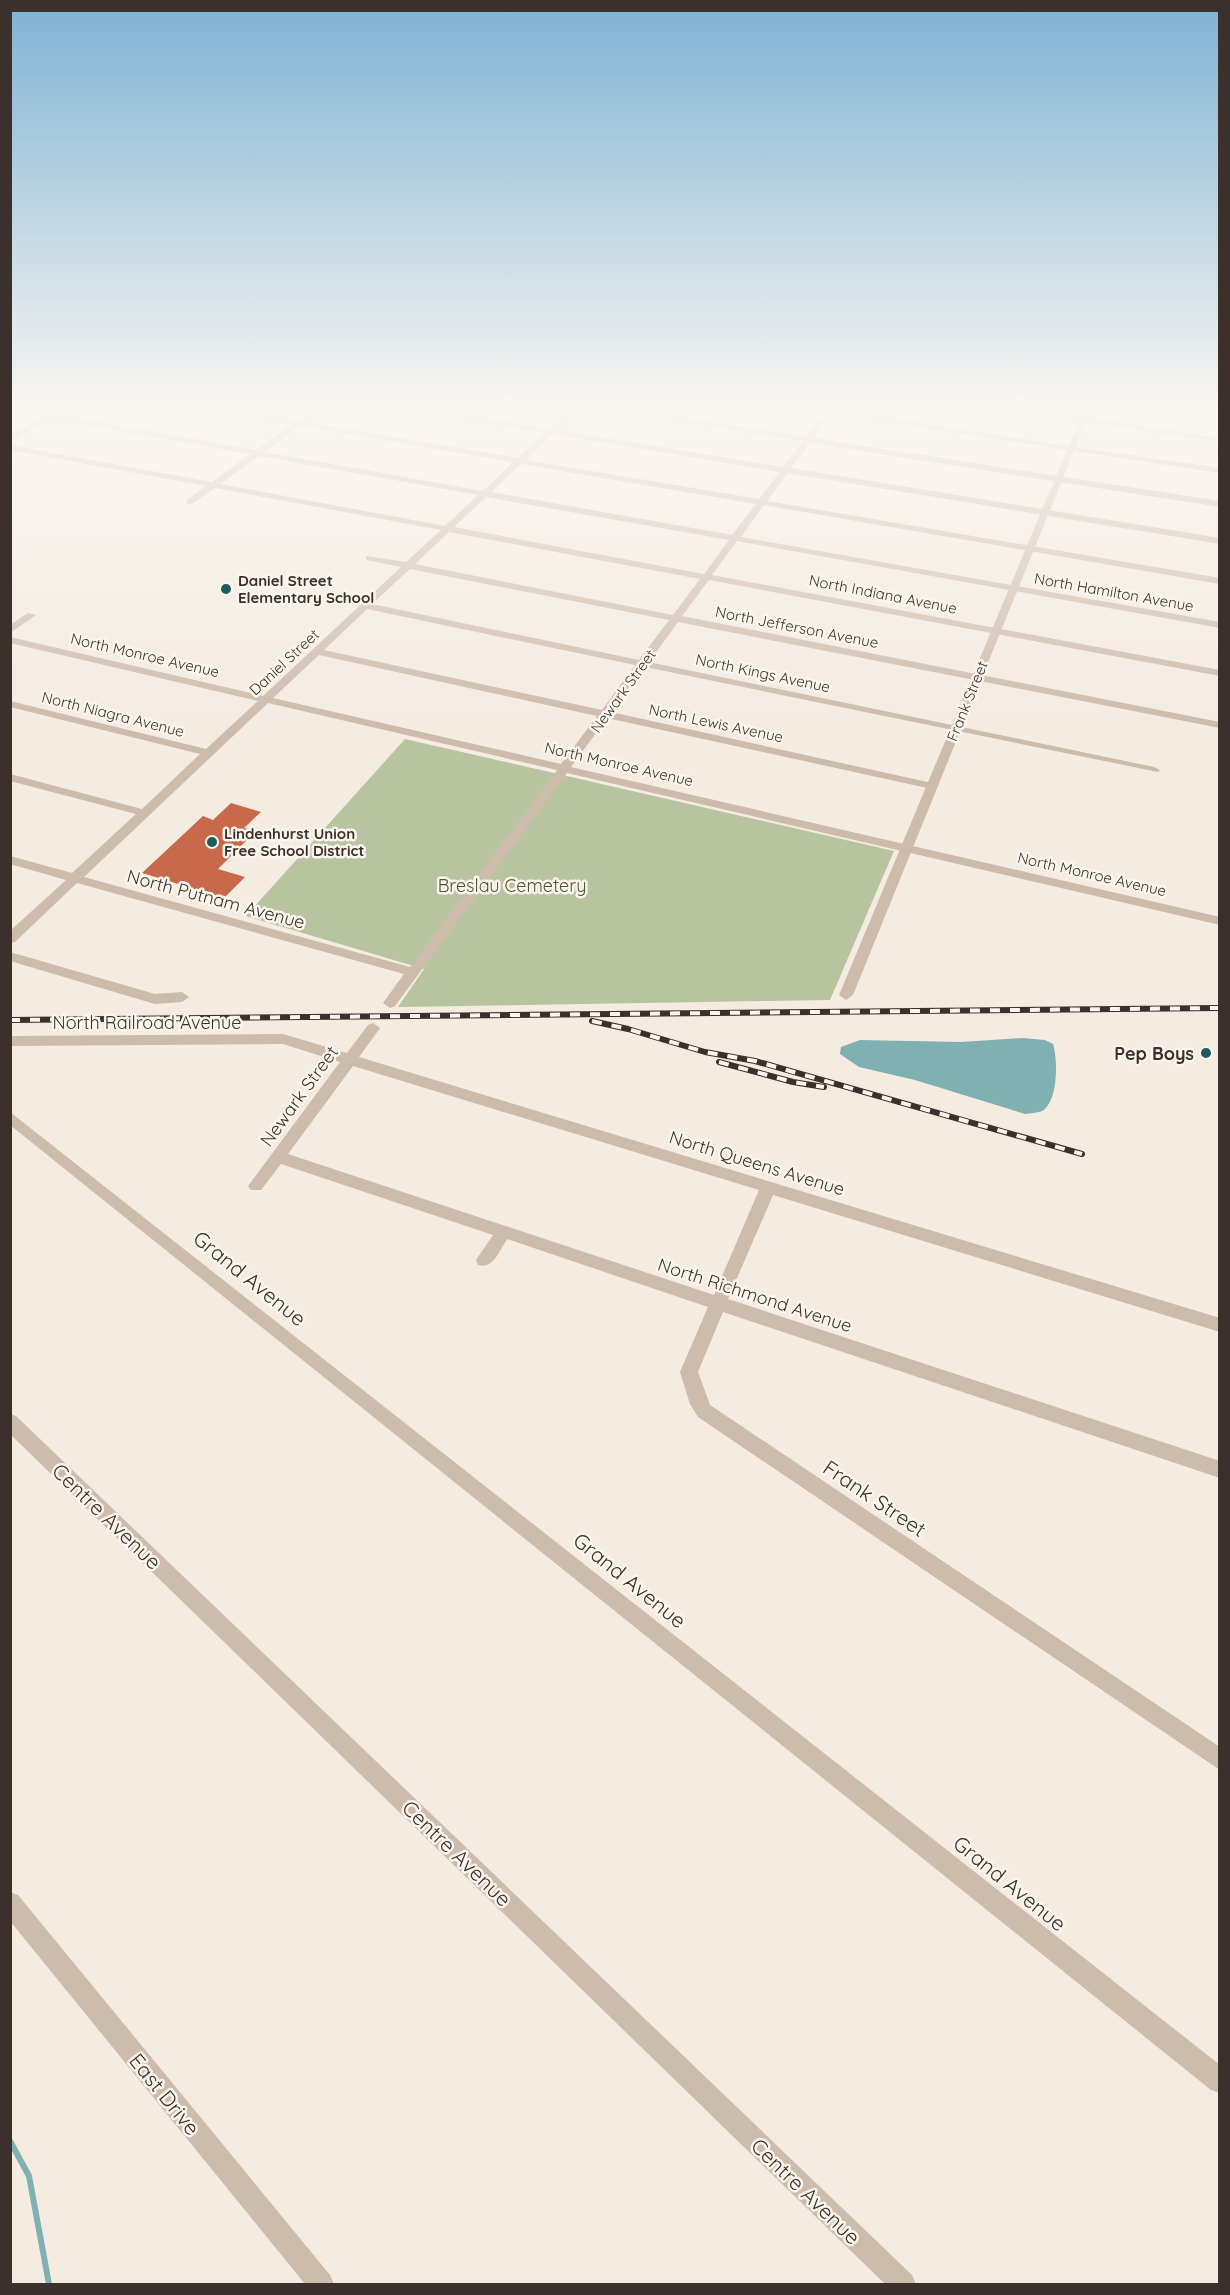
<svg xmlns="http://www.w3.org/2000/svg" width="1230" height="2295" viewBox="0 0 1230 2295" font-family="Quicksand,sans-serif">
	<rect width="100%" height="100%" fill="#f4ebe1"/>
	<path fill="#b8c4a0" d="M405 739 894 851 830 1000 398 1007 424 969 246 916Z"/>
	<path fill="#7fb0b2" d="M1022 1038 1045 1040 1053 1044C1058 1061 1058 1098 1044 1110 1039 1113 1031 1113 1025 1114L915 1080 859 1067 840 1054 841 1047 860 1040 961 1042Z"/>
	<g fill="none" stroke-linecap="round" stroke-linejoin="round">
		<path stroke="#7fb0b2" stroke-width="6" d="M10 2141 29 2176 49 2284"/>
	</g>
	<path fill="#c8694b" d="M231 803 261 812 244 828 256 831 218 869 245 877 224 898 142 873 203 816 213 820Z"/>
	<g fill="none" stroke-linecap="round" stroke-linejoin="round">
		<path fill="#cdbbac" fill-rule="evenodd" d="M63 406H73L58 415 256 450 292 424 195 406H214L297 420 317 406H326L305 422 518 458 545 433 390 406H409L549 429 573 406H582L557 430 783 467 803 441 587 406H607L806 437 829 406H837L813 438 1220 501V507L810 443 791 468 1220 538V544L788 473 767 501 1220 578V584L764 505 741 537 1220 622V628L737 541 712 575 1220 670V676L709 580 682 616 1220 722V728L678 622 649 662 1154 767 1160 770 1158 772 645 667 611 712 932 783 938 786 932 789 607 718 571 767 1220 917V925L567 773 395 1006 390 1008 383 1003 404 974 77 883 15 942 10 943V931L66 880 10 864V856L72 873 136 814 10 781V774L142 809 200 754 10 707V701L206 749 258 701 10 643V637L263 696 401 567 366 560V556L406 562 441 530 215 488 190 505 187 504V500L206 486 10 450V445L212 482 250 454 52 419 10 442V436L44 417 10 411V407L50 414ZM300 426 513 462 483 491 264 452ZM552 434 780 472 759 499 526 460ZM259 456 478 495 445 526 220 484ZM521 464 756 504 732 535 491 492ZM486 497 729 540 704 574 454 527ZM449 532 700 579 673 615 415 564ZM410 569 669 620 639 660 372 604ZM367 609 635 665 602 710 324 650ZM319 655 597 716 561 764 273 698ZM268 703 557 770 410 967 84 877Z
			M985 406H1006L1220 438V442Z
			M1183 406 1220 409V413L1187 408Z
			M28 613 36 615 10 633V625Z
			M10 952 155 994 182 992 189 997 182 1002 155 1004 10 961Z
			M373 1023 380 1028 359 1057 1220 1318V1332L773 1195 728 1299 1220 1461V1478L723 1312 698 1372 710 1405 1220 1747V1770L698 1417 690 1404 680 1372 708 1307 507 1239C500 1250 493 1270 478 1265L476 1260 493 1235 281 1164 261 1190H251L248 1186 251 1182 340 1062 283 1044 10 1046V1036L283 1034 347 1053 368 1025ZM353 1066 759 1190 714 1295 288 1154Z
			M10 1112 1220 2065V2093L1211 2090 10 1125Z
			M10 1414 16 1416 912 2275 916 2284H885L10 1434Z
			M10 1892 18 1895 330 2275 334 2284H305L10 1921Z"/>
		<path fill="#cdbbac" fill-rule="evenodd" d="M787 406H808L1069 446 1085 406H1093L1076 447 1220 468V473L1074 451 853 995 846 1000 839 995 1067 450Z"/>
		<g stroke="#3b302b" stroke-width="6">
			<path id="rail" d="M10 1020 1220 1008
				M592 1021 628 1029 705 1052 755 1061 1082 1154
				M719 1062 793 1082 824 1087"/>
		</g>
		<use href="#rail" stroke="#fbf5ee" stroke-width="4" stroke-dasharray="10" stroke-linecap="butt"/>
	</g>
	<linearGradient id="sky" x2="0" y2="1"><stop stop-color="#7eb2d2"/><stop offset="0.56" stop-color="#faf6f2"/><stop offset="1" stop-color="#faf6f2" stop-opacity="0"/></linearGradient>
	<rect width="1230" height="728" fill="url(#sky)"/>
	<g fill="#1f5a5e" stroke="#fbf5ee" stroke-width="2">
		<circle cx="226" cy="589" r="6"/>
		<circle cx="212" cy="842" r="6"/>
		<circle cx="1206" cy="1053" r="6"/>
	</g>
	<g text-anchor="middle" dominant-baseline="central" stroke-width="5" stroke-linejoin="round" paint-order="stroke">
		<g font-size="15" font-weight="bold" fill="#3b302b" stroke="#fbf5ee" text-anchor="start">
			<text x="238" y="580">Daniel Street<tspan x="238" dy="17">Elementary School</tspan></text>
			<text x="224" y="833">Lindenhurst Union<tspan x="224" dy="17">Free School District</tspan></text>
		</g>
		<g font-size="15" fill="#3b302b" stroke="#fbf5ee">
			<text transform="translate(1114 592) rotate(10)">North Hamilton Avenue</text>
			<text transform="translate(883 594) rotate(11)">North Indiana Avenue</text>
			<text transform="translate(797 627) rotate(11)">North Jefferson Avenue</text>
			<text transform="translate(145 655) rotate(13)">North Monroe Avenue</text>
			<text transform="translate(284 662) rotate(-43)">Daniel Street</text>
			<text transform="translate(763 673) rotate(12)">North Kings Avenue</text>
			<text transform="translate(623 691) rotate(-54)">Newark Street</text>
			<text transform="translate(967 701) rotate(-68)">Frank Street</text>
			<text transform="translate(113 714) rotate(14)">North Niagra Avenue</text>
			<text transform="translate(716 723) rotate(12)">North Lewis Avenue</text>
			<text transform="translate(619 764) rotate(13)">North Monroe Avenue</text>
			<text transform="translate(1092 874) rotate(13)">North Monroe Avenue</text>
		</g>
		<g font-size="18" fill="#4a5a2e" stroke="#fbf5ee">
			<text x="512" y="885">Breslau Cemetery</text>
		</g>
		<g font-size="18" fill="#3b302b" stroke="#fbf5ee">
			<text transform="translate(216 899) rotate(15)">North Putnam Avenue</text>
			<text x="147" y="1022">North Railroad Avenue</text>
			<text transform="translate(299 1096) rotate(-54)">Newark Street</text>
			<text transform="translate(757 1163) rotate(17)">North Queens Avenue</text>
			<text transform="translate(755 1295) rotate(18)">North Richmond Avenue</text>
		</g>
		<g font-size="18" font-weight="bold" fill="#3b302b" stroke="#fbf5ee" text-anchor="end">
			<text x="1194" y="1053">Pep Boys</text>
		</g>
		<g font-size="21" fill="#3b302b" stroke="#fbf5ee">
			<text transform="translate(250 1278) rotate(39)">Grand Avenue</text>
			<text transform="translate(875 1498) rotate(34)">Frank Street</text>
			<text transform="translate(107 1516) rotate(44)">Centre Avenue</text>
			<text transform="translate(630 1580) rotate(39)">Grand Avenue</text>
			<text transform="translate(457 1853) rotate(44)">Centre Avenue</text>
			<text transform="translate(1010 1883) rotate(39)">Grand Avenue</text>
			<text transform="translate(165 2094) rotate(51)">East Drive</text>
			<text transform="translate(806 2191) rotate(44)">Centre Avenue</text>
		</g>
	</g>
	<rect width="1230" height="2295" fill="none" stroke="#3b302b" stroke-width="24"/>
</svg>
